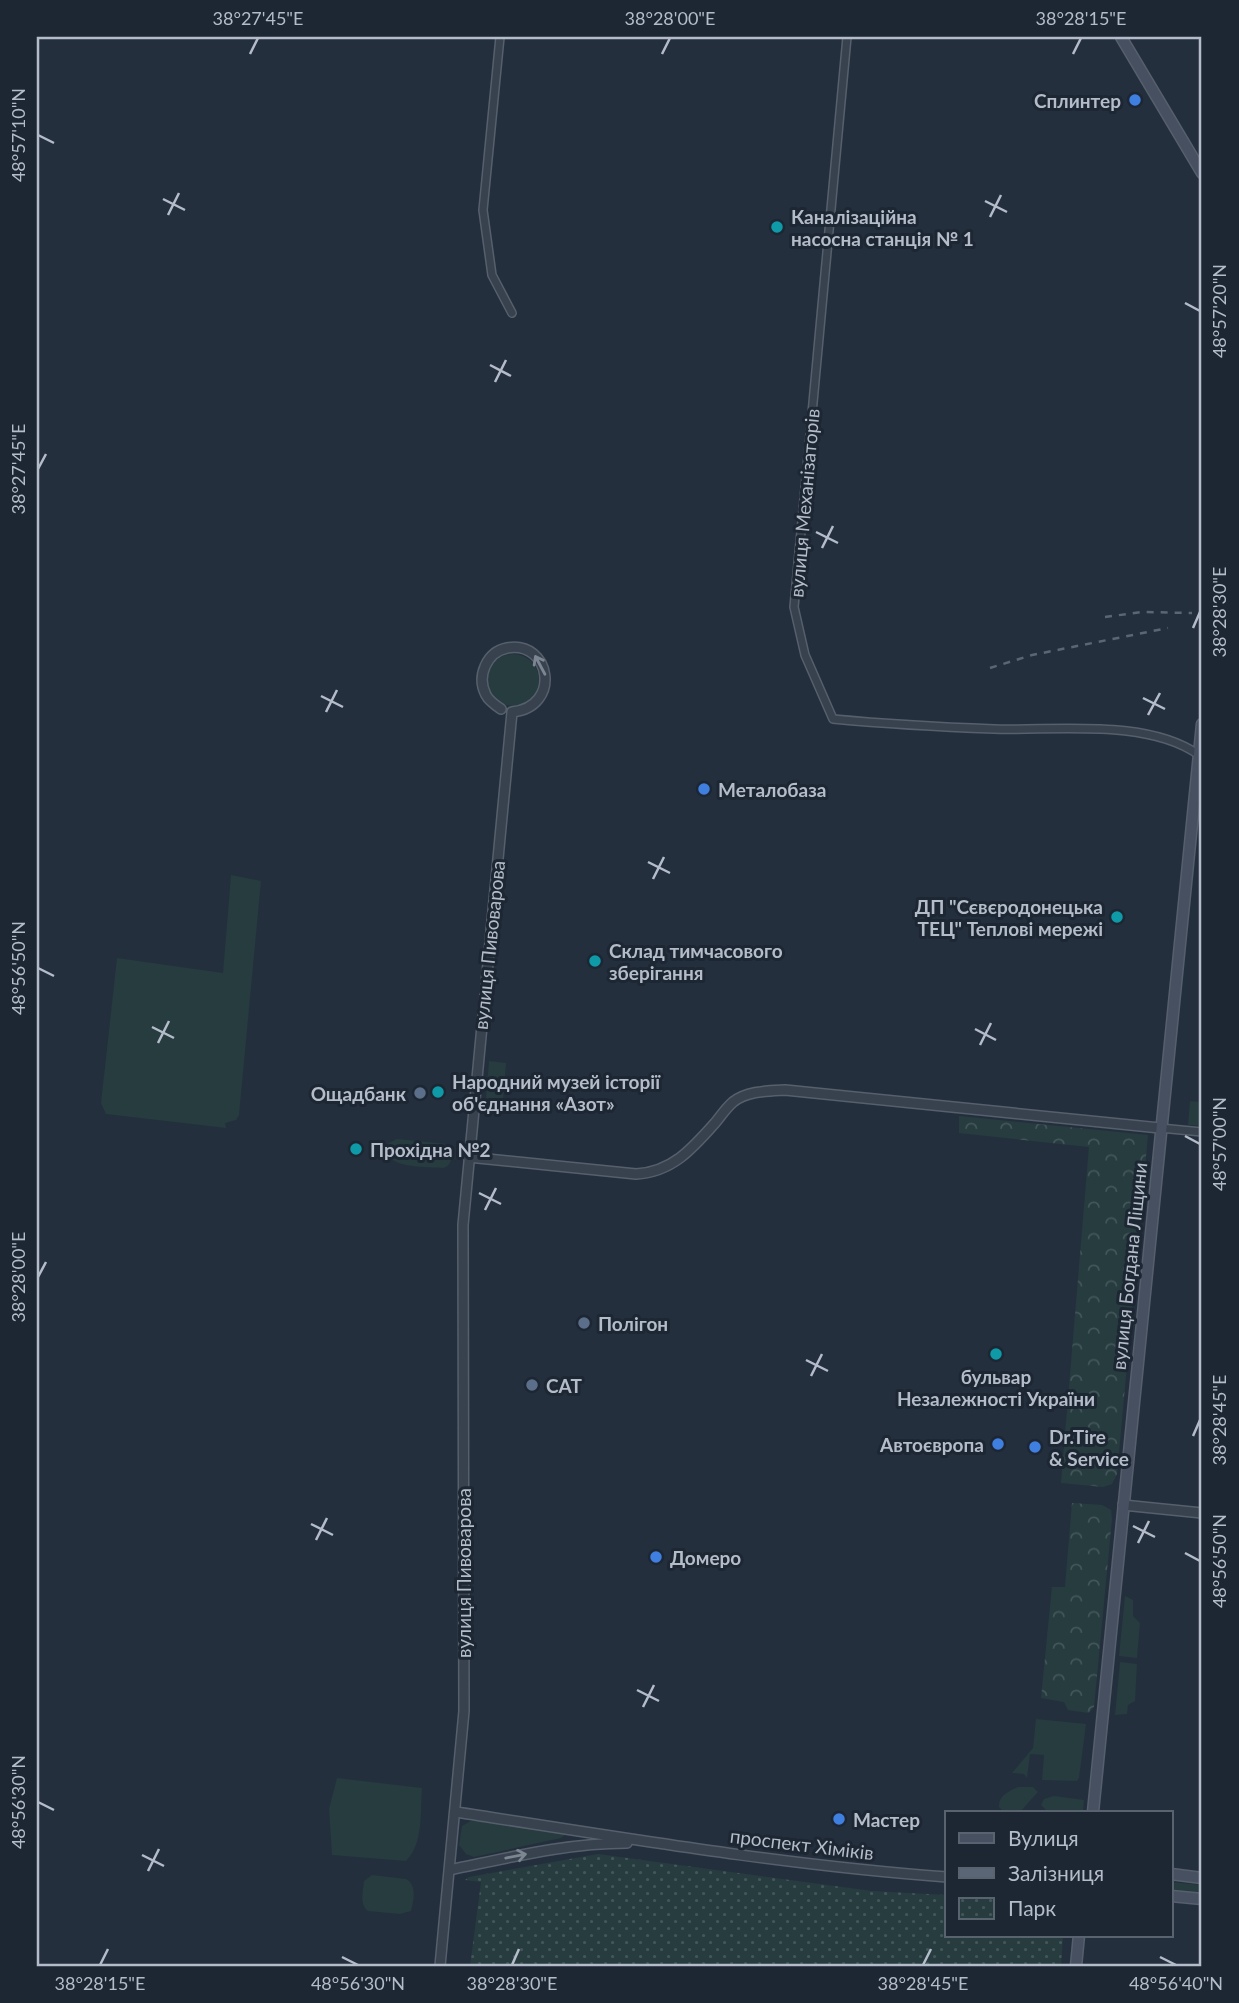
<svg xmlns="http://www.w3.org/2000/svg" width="1239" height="2003" viewBox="0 0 1239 2003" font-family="Lato,sans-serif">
	<defs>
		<pattern id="forest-crowns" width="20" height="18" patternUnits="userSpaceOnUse" patternTransform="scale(1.75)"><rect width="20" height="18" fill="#263c3f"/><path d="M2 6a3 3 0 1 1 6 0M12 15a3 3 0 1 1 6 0" fill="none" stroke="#435659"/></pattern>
		<pattern id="park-dots" width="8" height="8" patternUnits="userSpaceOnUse" patternTransform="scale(1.75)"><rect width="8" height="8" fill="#263c3f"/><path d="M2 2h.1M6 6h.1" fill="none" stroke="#435659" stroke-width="1.8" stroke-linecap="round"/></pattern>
	</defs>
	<rect width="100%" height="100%" fill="#242f3e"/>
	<path fill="#263c3f" d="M487 680a26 26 0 1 1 52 0a26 26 0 1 1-52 0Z
		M231 875 261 881 239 1115 236 1120 225 1123 226 1128 106 1114 101 1103 117 958 223 973Z
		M489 1061 506 1063 503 1100 486 1098Z
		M1190 1101 1202 1102V1126L1188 1125Z
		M397 1139 447 1144 451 1149C452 1157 452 1166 443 1168 427 1167 377 1169 389 1143Z
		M1125 1596 1133 1600V1616L1140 1623 1137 1658 1119 1656Z
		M1120 1662 1137 1664 1135 1701 1128 1705 1127 1714 1115 1715Z
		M1036 1719 1086 1724 1079 1778 1077 1781 1042 1780 1044 1755 1030 1754 1027 1778 1024 1774 1012 1773 1033 1748Z
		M337 1778 422 1788C420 1812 424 1843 406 1861L332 1855 329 1809Z
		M1018 1787H1033L1038 1792 1020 1812 1003 1811 999 1807C998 1796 1009 1791 1018 1787Z
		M1054 1796 1084 1800 1083 1812H1048L1041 1805 1044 1799Z
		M474 1819 565 1833V1835L561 1838 474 1857 466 1854 459 1845 462 1826Z
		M372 1875 406 1879C417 1885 414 1900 411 1911L400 1914 368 1911C359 1904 363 1892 364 1881Z
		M1171 1882 1202 1885V1895L1171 1891Z"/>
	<path fill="url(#forest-crowns)" d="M959 1116 1148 1135 1117 1474 1112 1484 1103 1487 1061 1483 1089 1147 959 1133Z
		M1072 1503 1102 1505 1111 1510 1112 1519 1094 1707 1089 1713 1068 1710 1064 1702 1041 1698 1052 1587H1065Z"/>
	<path fill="url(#park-dots)" d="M598 1854 872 1891 947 1895V1935H1063L1061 1966H470L481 1882 465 1880 469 1877Z"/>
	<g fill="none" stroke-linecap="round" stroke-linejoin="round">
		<g stroke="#565f6c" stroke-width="10">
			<path id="minor" d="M500 37 483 210 492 275 512 313
				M847 37 794 607 805 655 833 719C887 724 940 727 994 729 1055 731 1147 718 1199 755
				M1160 1128 1202 1132"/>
		</g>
		<g stroke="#565f6c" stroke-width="12">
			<path id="tertiary" d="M468 1157 636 1174C672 1172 692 1149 715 1123 720 1117 726 1108 733 1102 747 1091 767 1091 785 1090L1160 1128
				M1123 1505 1202 1513
				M456 1812C619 1837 782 1865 947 1877
				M449 1870C508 1858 567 1843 627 1843
				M440 1966 464 1711 463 1225 512 712C562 707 551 640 507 648 487 652 476 676 486 695 489 701 495 705 501 709"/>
		</g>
		<g stroke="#565f6c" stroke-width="13">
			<path id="secondary" d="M1121 37 1202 173
				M1093 1812 1202 724
				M1171 1874 1202 1878
				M1171 1896 1202 1899
				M1076 1966 1079 1935"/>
		</g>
		<use href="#minor" stroke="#38414e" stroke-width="7"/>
		<use href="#tertiary" stroke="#38414e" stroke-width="9"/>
		<use href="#secondary" stroke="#465061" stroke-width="10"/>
		<path stroke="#5a6575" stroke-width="2.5" stroke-dasharray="7 7" stroke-linecap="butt" d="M1105 617 1142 612 1192 613
			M990 668 1032 655 1168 628"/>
	</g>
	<defs><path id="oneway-shaft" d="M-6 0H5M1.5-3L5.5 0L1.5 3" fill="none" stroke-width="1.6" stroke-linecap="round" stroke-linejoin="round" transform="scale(1.75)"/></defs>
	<g stroke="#7c8592">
		<use href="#oneway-shaft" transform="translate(540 665) rotate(-118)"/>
		<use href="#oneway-shaft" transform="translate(516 1856) rotate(-11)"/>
	</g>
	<path fill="none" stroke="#b4bcc9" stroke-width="2.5" d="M250 54 258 38M662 54 670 38M1073 54 1081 38M38 135 54 143M163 199 185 210M985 201 1007 212M168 215 179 193M990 217 1001 195M1185 303 1200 311M490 365 511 376M495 382 506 360M38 469 46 454M816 532 838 543M822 548 833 526M1193 628 1200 612M321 696 343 707M1143 698 1165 709M326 712 337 690M1148 715 1160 693M648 862 670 873M653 879 664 857M38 968 54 976M152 1027 174 1038M975 1029 996 1040M158 1043 169 1021M980 1045 991 1023M1185 1136 1200 1144M479 1193 501 1204M485 1210 496 1188M38 1277 46 1262M806 1360 828 1371M811 1376 822 1354M1193 1436 1200 1420M311 1524 333 1535M1133 1526 1155 1537M316 1540 327 1518M1138 1543 1149 1521M1185 1553 1200 1561M637 1690 659 1701M643 1707 654 1685M38 1802 54 1810M142 1855 164 1866M148 1871 159 1849M342 1957 358 1965M1160 1957 1176 1965M100 1965 108 1949M512 1965 519 1949M923 1965 931 1949"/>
	<g fill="#3f7fe0" stroke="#1d2633" stroke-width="2.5">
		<circle cx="1135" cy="100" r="7"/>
		<circle cx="704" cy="789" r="7"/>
		<circle cx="998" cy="1444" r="7"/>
		<circle cx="1035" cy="1447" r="7"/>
		<circle cx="656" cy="1557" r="7"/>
		<circle cx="839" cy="1819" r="7"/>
	</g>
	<g fill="#0f9aa8" stroke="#1d2633" stroke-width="2.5">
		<circle cx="777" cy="227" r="7"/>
		<circle cx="1117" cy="917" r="7"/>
		<circle cx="595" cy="961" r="7"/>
		<circle cx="438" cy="1092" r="7"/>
		<circle cx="356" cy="1149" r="7"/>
		<circle cx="996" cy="1354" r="7"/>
	</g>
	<g fill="#5c6f8a" stroke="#1d2633" stroke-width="2.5">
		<circle cx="420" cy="1093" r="7"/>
		<circle cx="584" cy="1323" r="7"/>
		<circle cx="532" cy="1385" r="7"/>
	</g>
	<g text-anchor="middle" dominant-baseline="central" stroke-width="6" stroke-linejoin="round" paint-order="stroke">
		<g font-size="19" font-weight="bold" fill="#b4bcc9" stroke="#1d2633" text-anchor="start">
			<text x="1121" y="100" text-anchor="end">Сплинтер</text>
			<text x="791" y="216">Каналізаційна<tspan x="791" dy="22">насосна станція № 1</tspan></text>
			<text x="718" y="789">Металобаза</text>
			<text x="1103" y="906" text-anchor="end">ДП "Сєвєродонецька<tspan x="1103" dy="22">ТЕЦ" Теплові мережі</tspan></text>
			<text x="609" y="950">Склад тимчасового<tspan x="609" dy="22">зберігання</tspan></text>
			<text x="452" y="1081">Народний музей історії<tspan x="452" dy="22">об'єднання «Азот»</tspan></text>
			<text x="406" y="1093" text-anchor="end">Ощадбанк</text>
			<text x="370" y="1149">Прохідна №2</text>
			<text x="598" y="1323">Полігон</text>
			<text x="996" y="1376" text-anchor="middle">бульвар<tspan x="996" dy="22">Незалежності України</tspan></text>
			<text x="546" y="1385">CAT</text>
			<text x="1049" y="1436">Dr.Tire<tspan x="1049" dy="22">&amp; Service</tspan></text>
			<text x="984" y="1444" text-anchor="end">Автоєвропа</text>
			<text x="670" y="1557">Домеро</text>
			<text x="853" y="1819">Мастер</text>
		</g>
		<g font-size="19" fill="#b4bcc9" stroke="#1d2633">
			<text transform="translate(804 503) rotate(-85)">вулиця Механізаторів</text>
			<text transform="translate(489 945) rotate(-84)">вулиця Пивоварова</text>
			<text transform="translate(1129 1266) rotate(-84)">вулиця Богдана Ліщини</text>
			<text transform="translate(463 1573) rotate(-90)">вулиця Пивоварова</text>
			<text transform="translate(802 1844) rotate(7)">проспект Хіміків</text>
		</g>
	</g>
	<rect width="1239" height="2003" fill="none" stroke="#1d2633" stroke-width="77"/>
	<rect x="945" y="1811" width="228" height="126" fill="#1d2633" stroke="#59626f" stroke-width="2"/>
	<rect x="959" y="1833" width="35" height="10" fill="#465061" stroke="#59626f" stroke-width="2"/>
	<text x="1008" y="1846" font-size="21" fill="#b4bcc9">Вулиця</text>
	<rect x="959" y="1868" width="35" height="10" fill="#5a6575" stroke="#59626f" stroke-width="2"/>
	<text x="1008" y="1881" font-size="21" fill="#b4bcc9">Залізниця</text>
	<rect x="959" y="1898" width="35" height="21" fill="url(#park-dots)" stroke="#59626f" stroke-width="2"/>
	<text x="1008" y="1916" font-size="21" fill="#b4bcc9">Парк</text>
	<rect x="38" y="38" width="1162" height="1927" fill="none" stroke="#b4bcc9" stroke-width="2.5"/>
	<g font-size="18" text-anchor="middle" fill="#b4bcc9">
		<text x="258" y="25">38°27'45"E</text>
		<text x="670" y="25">38°28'00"E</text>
		<text x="1081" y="25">38°28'15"E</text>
		<text transform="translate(19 135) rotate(-90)" y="6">48°57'10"N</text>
		<text transform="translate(1220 311) rotate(-90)" y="6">48°57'20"N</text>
		<text transform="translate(19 469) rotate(-90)" y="6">38°27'45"E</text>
		<text transform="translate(1220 612) rotate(-90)" y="6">38°28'30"E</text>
		<text transform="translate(19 968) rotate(-90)" y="6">48°56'50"N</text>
		<text transform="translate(1220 1144) rotate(-90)" y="6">48°57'00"N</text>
		<text transform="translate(19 1277) rotate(-90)" y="6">38°28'00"E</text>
		<text transform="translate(1220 1420) rotate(-90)" y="6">38°28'45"E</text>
		<text transform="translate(1220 1561) rotate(-90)" y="6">48°56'50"N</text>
		<text transform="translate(19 1802) rotate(-90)" y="6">48°56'30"N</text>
		<text x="100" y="1990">38°28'15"E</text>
		<text x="358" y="1990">48°56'30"N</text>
		<text x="512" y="1990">38°28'30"E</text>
		<text x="923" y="1990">38°28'45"E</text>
		<text x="1176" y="1990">48°56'40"N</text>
	</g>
</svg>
